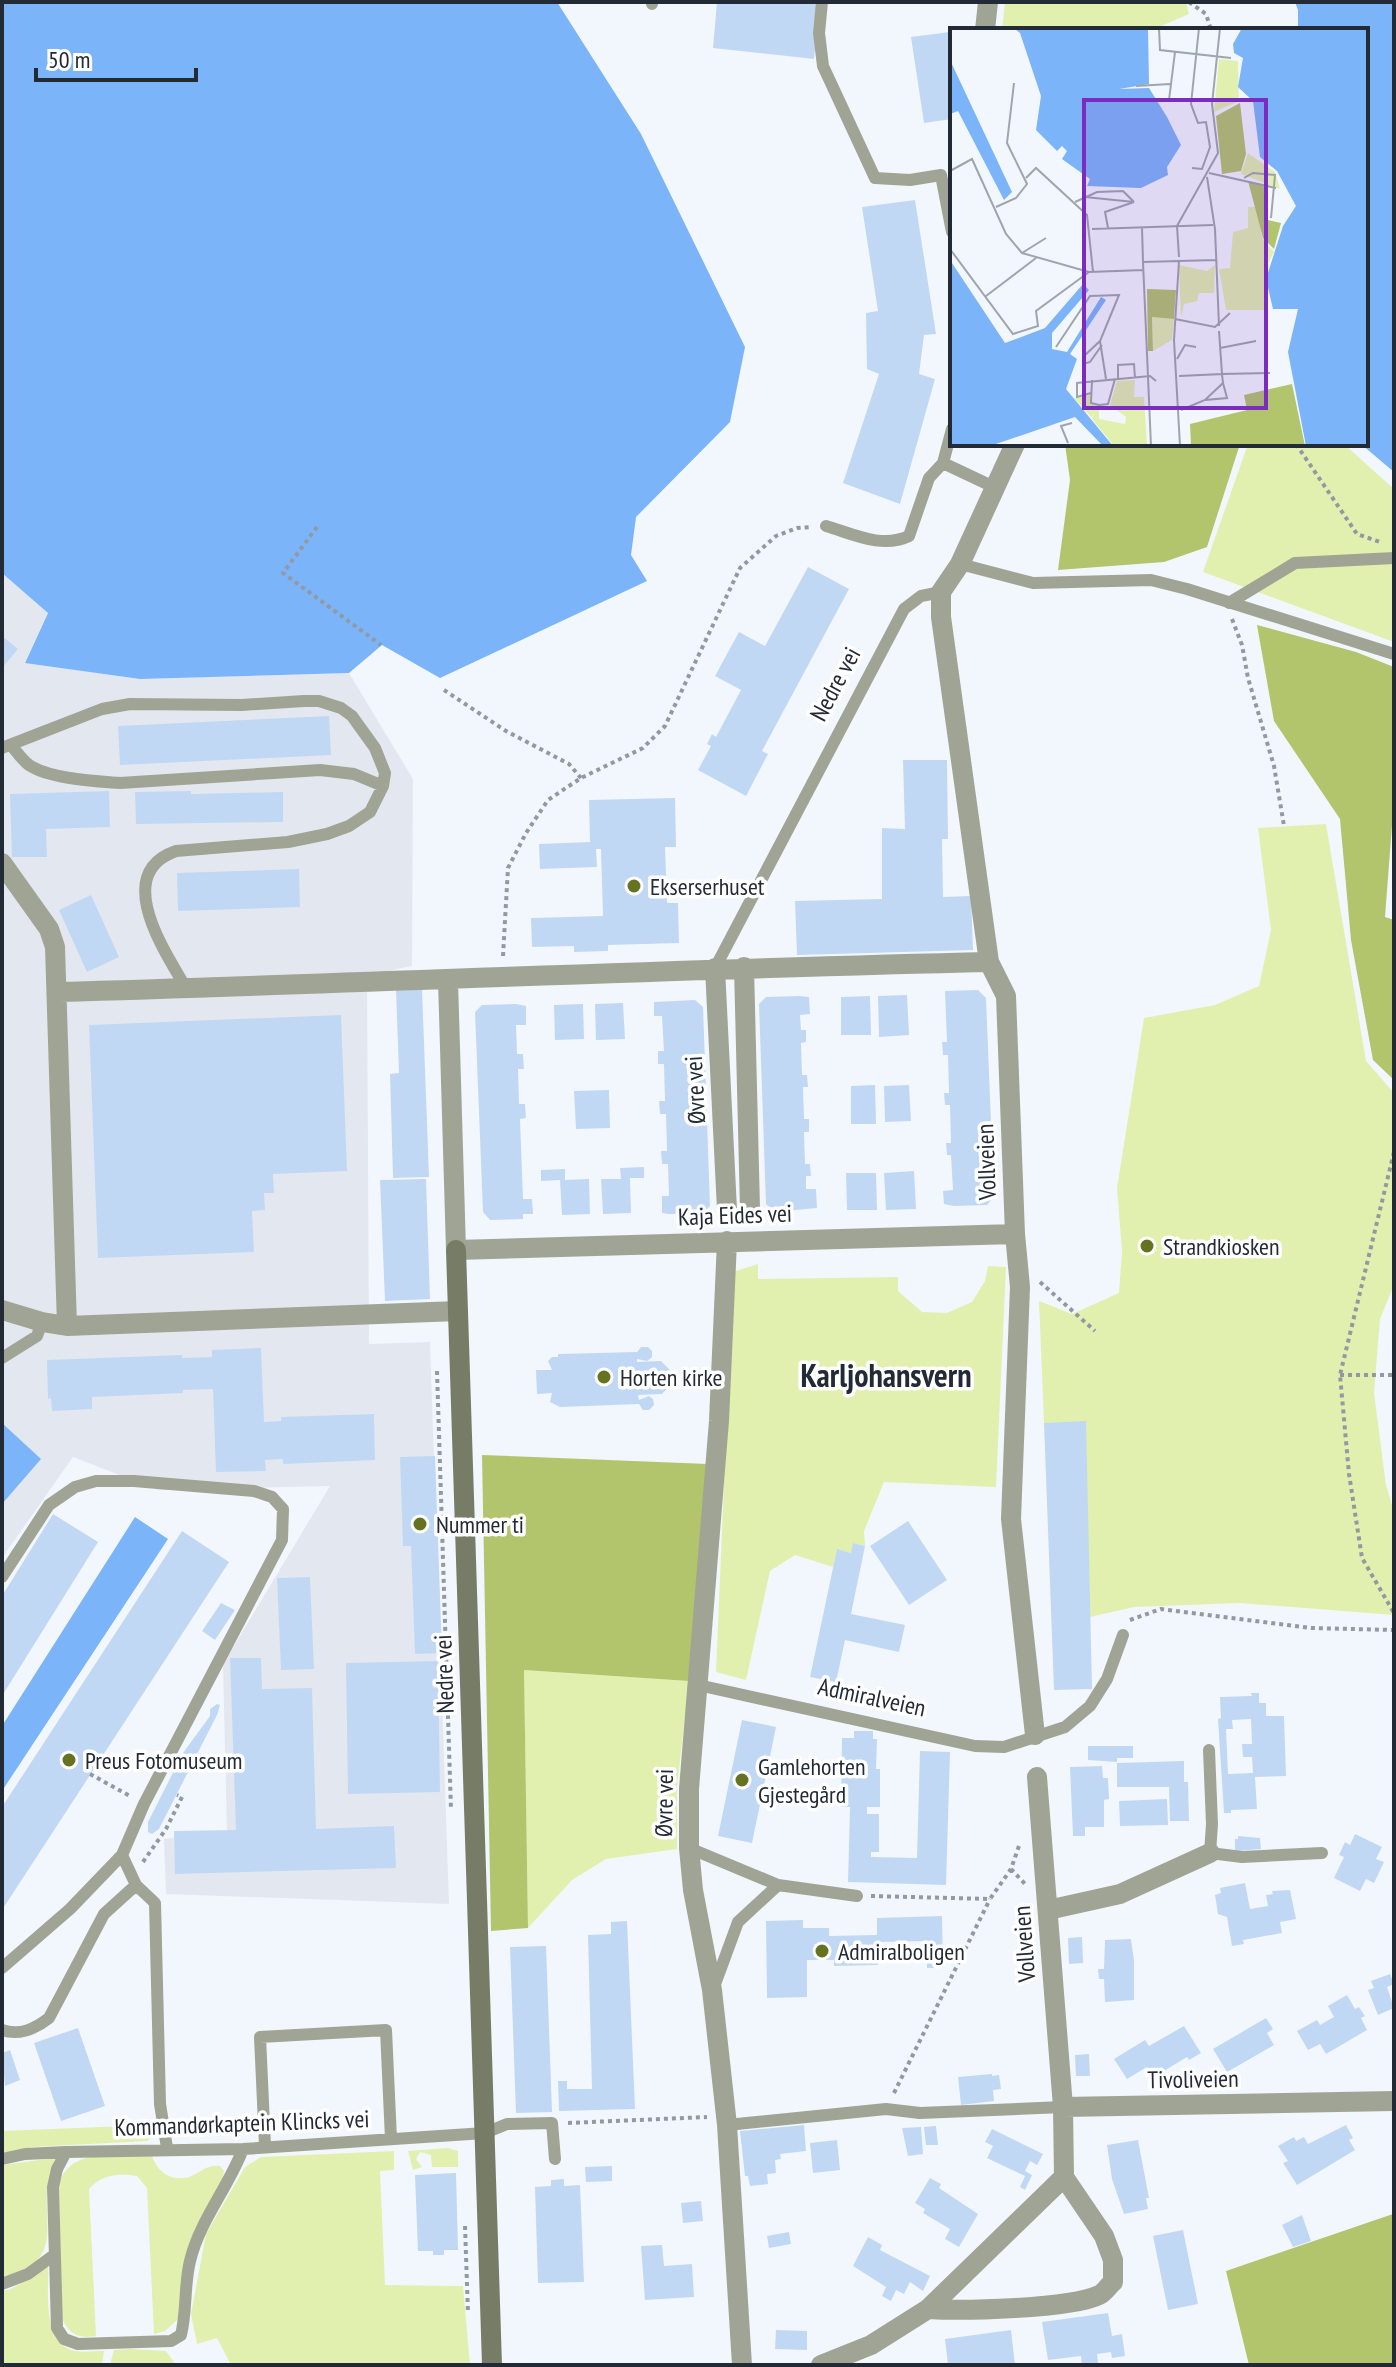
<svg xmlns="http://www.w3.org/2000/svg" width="1396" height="2367" viewBox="0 0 1396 2367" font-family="'PT Sans Narrow',sans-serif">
	<rect width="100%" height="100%" fill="#f2f7fd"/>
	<path fill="#e3e8f0" d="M2 573 48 612 25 662 140 679 349 673 413 779 412 966 367 975 369 1344 430 1342 449 1904 166 1894 164 1839 227 1832 223 1664 330 1486 158 1490 73 1457 2 1558Z"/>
	<path fill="#e1f0ae" d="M1005 2H1186L1189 14 1152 30H1002Z
		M1248 444H1344L1394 489V642L1203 572Z
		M1326 824 1366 1061 1394 1093V1285L1380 1319 1374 1393 1386 1485 1394 1512V1615L1240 1603 1134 1607 1090 1617 1044 1423 1039 1301 1072 1314 1119 1293 1122 1251 1117 1188 1144 1018 1215 1005 1259 986 1271 930 1258 828Z
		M758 1264V1279L898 1277V1291L922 1312 947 1313 972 1302 985 1281 988 1266 1006 1267 996 1487 884 1482 864 1531 865 1546 854 1543 851 1553 837 1550 833 1567 795 1555 770 1571 746 1680 716 1672 733 1272Z
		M524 1670 689 1681 677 1787V1849L606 1859 572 1880 528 1928Z
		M152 2125 151 2138 147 2141 32 2147 2 2154V2131Z
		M448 2148 458 2151V2167H432L431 2155 420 2152 416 2159 422 2167 413 2170 408 2151Z
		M394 2151V2170L380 2171 385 2285 463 2286 470 2365H231L217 2338 197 2344 191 2314 206 2234 245 2167 261 2157Z
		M152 2155C156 2171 171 2182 189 2177 200 2173 207 2164 220 2166L224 2171 222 2180 197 2226 178 2319 165 2331 154 2334 147 2188 137 2176C119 2173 102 2174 89 2189L96 2336C79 2339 69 2334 62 2319L59 2185C68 2146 121 2156 152 2155Z
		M55 2158C52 2168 48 2179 47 2189 45 2237 60 2260 2 2280V2165Z
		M48 2266C49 2290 42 2339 71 2350 81 2353 93 2351 104 2351L102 2365H2V2291L11 2289Z
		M130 2349 166 2351 176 2365H110L114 2350Z"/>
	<path fill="#b2c46c" d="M1065 444H1240L1207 547 1164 562 1058 570 1070 480Z
		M1257 625 1356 652 1394 667V799L1385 917 1394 920V1080L1373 1060 1351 940 1340 819 1274 721Z
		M482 1455 708 1464 689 1681 524 1670 528 1928 491 1931Z
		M1393 2214 1394 2365H1249L1226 2271Z"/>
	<path fill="#7bb4f8" d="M2 2H557L641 134 745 347 730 422 636 517 631 555 647 581 440 678 382 645 349 673 140 679 25 663 48 613 2 573Z
		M1295 2H1394V472L1361 444H1366V30H1298V10Z
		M2 1423 41 1459 2 1504Z
		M135 1517 168 1539 2 1791V1726Z"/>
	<path fill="#c1d8f4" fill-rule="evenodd" d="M717 2H820L814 59 713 48Z
		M950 32 952 119 924 123 911 37Z
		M915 200 936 334 924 335 919 374 935 379 900 504 843 483 879 374 867 369 866 313 878 311 862 207Z
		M808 567 849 589 762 751 768 754 746 796 698 770 711 746 707 744 712 734 716 737 741 690 715 676 739 632 765 646Z
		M2 636 18 649 2 668Z
		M329 716 331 755 120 765 118 726Z
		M903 760H947L948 839H942L943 897 971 896 973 950 797 955 795 901 882 899V828L905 829Z
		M109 791 110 827 46 829 47 857H12L10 794Z
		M191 791V794L283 792V822L136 824 135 792Z
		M675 798 676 847H665L667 903H678L679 943 608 945V951L574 952V946L532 947 531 918 603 916 601 849H596L597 867 540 869 539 844 590 842 589 800Z
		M299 869 300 907 178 911 177 873Z
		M91 895 119 957 87 972 59 910Z
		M396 989H422L429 1177 393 1178 390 1074 399 1073Z
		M978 990 986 998 994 1197 987 1205 954 1206 944 1204 943 1191 953 1190 951 1155H947L946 1143H951L950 1105H945L944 1093H949L948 1055H943L942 1042H947L945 991Z
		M907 995 909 1035 879 1037 878 996Z
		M799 996 809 997 810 1014 800 1015 801 1030H806V1042L801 1043 802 1075H807L808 1087H803L804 1119H809V1132H804L805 1164H810L811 1176H806V1189H816L817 1208 774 1212 766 1204 759 1004 766 997Z
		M870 996 871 1035H841V997Z
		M695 1000 703 1007 710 1206 703 1213 669 1214 662 1213V1196H669L668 1164H662L661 1151H667L666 1114H660L659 1101H665L664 1064H658V1051H664L662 1016H654V1002Z
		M623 1003 625 1039 596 1040 595 1004Z
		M516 1004 526 1006V1025H516L517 1054H523L524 1069H518L519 1104H525L526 1118 520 1119 523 1199H532L533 1214H523V1219L490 1220 483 1212 475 1012 482 1005Z
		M583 1004 584 1039 555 1040 554 1005Z
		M341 1015 347 1171 273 1174 274 1193H264L265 1210 252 1211 254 1252 98 1258 89 1025Z
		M875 1085 876 1124H851V1086Z
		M909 1085 911 1121 885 1122 884 1086Z
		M609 1090 610 1128 576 1129 574 1091Z
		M644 1167V1178H630L631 1213 603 1214 601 1179H621L620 1168Z
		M565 1169V1180L589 1179 590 1214 562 1215 560 1180 541 1181V1170Z
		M914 1171 916 1209 886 1210 884 1173Z
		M846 1173H876L877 1210H847Z
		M426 1179 430 1299 385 1301 380 1180Z
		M641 1347H648L652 1351V1357L647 1361 637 1359V1362L661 1361 671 1371V1384L662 1394 638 1395 639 1400 649 1396 653 1399 654 1405 649 1410H643L639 1404 560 1407 550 1402 552 1393 537 1394 536 1370H552L548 1361 552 1357H558V1354L637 1352Z
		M261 1348 264 1422 281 1421V1417L374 1414 375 1460 283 1464V1459L265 1460 266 1471 216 1472 213 1389 183 1390V1393L92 1397V1409L52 1411 51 1398 48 1399 47 1360 182 1355V1358L212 1357V1350Z
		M1086 1421 1092 1689 1054 1690 1044 1423Z
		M435 1456 442 1653 415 1654 411 1546H403L400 1457Z
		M53 1514 98 1542 2 1696V1596Z
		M908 1521 947 1580 909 1605 870 1546Z
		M182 1531 229 1562 2 1910V1807Z
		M853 1543 865 1546 851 1614 905 1625 899 1652 845 1640 836 1682 810 1677 837 1549 851 1553Z
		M310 1577 314 1669 281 1670 277 1578Z
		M221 1603 235 1610 215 1640 202 1631Z
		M230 1658H261L262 1689 312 1688 316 1829 394 1826 396 1868 175 1874 174 1831 236 1830Z
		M438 1661 440 1792 348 1794 346 1663Z
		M867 1692 905 1700 902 1712 865 1704Z
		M1251 1693H1259V1703H1266V1716H1284L1286 1776 1255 1777 1257 1809 1231 1810V1813H1224L1218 1719 1221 1718 1220 1697 1252 1696ZM1251 1719 1252 1744H1242L1243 1757H1252L1253 1773 1228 1774 1226 1729H1233L1232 1720Z
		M217 1704 220 1705 217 1715 159 1829 152 1834 148 1832V1822L183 1753 210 1716V1709Z
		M742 1720 776 1727 752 1843 718 1836Z
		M854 1731H873V1739H877L876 1769H880V1807H867V1814H879V1852H871V1857L917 1858 920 1751 950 1752 946 1885 848 1882 850 1807H841L842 1738H854Z
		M1088 1746H1133V1758H1117V1762L1088 1760Z
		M1184 1761V1782H1188L1189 1821H1170L1169 1787H1117V1763Z
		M1102 1766 1103 1778H1108L1109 1799 1104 1800V1827H1085V1836H1073L1070 1767Z
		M1167 1799 1168 1825 1120 1826 1119 1801Z
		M1355 1834 1382 1847 1376 1859 1384 1862 1374 1883 1366 1879 1360 1891 1334 1878 1344 1857 1339 1855 1345 1842 1350 1845Z
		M1238 1836 1260 1838 1261 1849 1235 1851V1839H1238Z
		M1245 1883 1250 1909 1268 1906 1266 1895 1273 1894 1272 1891 1290 1890 1296 1919 1280 1922 1282 1933 1243 1940 1244 1944 1232 1946 1227 1917 1218 1914 1215 1895 1221 1893 1220 1888Z
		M942 1916 943 1968H927L926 1941 878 1942V1965L834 1966V1960H807V1997L767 1998 766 1921 803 1920V1928H829V1936L877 1935V1918Z
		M627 1921 635 2109 559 2111 558 2081H567V2089H592L588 1935 611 1934V1922Z
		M1082 1937 1083 1963 1069 1964 1068 1938Z
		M1131 1939 1134 1961V2000L1105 2002 1104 1979H1099L1098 1969H1104L1105 1940Z
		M546 1946 552 2112 516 2113 510 1947Z
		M1390 1974 1394 1984 1387 1987 1394 2008 1378 2015 1368 1990 1374 1988 1371 1981Z
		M1347 1995 1355 2009 1359 2007 1365 2016 1361 2018 1367 2030 1326 2054 1320 2044 1308 2050 1297 2031 1317 2020 1320 2025 1334 2017 1328 2006Z
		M1266 2018 1273 2029 1267 2033 1274 2045 1227 2072 1213 2049Z
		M1184 2026 1201 2053 1189 2060 1187 2057 1154 2077 1147 2067 1127 2079 1114 2059 1145 2040 1149 2046Z
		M78 2028 105 2106 61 2121 34 2043Z
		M10 2050 20 2080 5 2086 2 2053Z
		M1089 2054 1090 2076H1076L1075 2055Z
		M992 2074V2076L999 2075 1001 2089 993 2090 994 2101 961 2105 958 2077Z
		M804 2125 806 2151 780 2154 781 2159 775 2160 776 2173 767 2174 768 2184 750 2186 748 2176H745L740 2131Z
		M1346 2125 1353 2138 1349 2140 1355 2150 1297 2185 1283 2163 1288 2161 1278 2146 1294 2137 1296 2141 1304 2137 1308 2144Z
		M936 2126 938 2145H926L924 2127Z
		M921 2127 923 2154 908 2156 902 2128Z
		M992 2129 1043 2154 1037 2165 1030 2161 1025 2171 1032 2175 1025 2190 1020 2187 1025 2176 987 2158 993 2146 985 2142Z
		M837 2140 840 2170 813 2173 810 2143Z
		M1138 2140 1149 2198H1146L1148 2209 1124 2214 1112 2179 1107 2145Z
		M612 2166V2181L586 2182 585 2167Z
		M456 2173 458 2250H444V2255H433V2251H418L415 2175Z
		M930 2178 941 2184 939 2188 978 2214 959 2247 945 2239 950 2229 923 2213 925 2209 915 2203Z
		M564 2179V2186L580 2185 584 2282 538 2283 535 2187 551 2186V2180Z
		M701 2201 703 2221 683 2223 681 2203Z
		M1302 2215 1311 2241 1293 2247 1282 2225Z
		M1183 2230 1198 2304 1168 2310 1153 2236Z
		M789 2232 791 2244 769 2248 767 2236Z
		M868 2237 882 2245 880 2250 930 2276 923 2291 910 2282 904 2294 896 2290 891 2301 882 2296 886 2287 853 2266Z
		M662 2245 664 2266 692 2264 694 2297 645 2300 641 2246Z
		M1108 2313 1112 2336 1122 2334 1125 2356 1112 2358 1111 2352 1097 2354 1098 2363 1085 2365H1082L1081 2356 1048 2360 1042 2322Z
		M776 2330 807 2331V2350L775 2349Z
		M1011 2330 1015 2365H948L945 2339Z"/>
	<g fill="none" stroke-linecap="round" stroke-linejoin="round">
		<path stroke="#9299a2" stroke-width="4" stroke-dasharray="4 4" stroke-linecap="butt" d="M1189 2 1206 14 1211 30
			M1296 444 1357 534 1380 542
			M317 527 283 573 381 645
			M1232 619 1242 645 1248 678 1274 766 1284 826
			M444 690 506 731 569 764 581 778
			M503 956 508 868 526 833 548 800 581 778 643 748 665 726 740 568 776 536 797 528 812 527
			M1394 1152 1340 1375 1349 1474 1362 1558 1394 1613
			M1040 1282 1095 1331
			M437 1371 451 1810
			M1340 1375H1394
			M1130 1620 1161 1609 1311 1628 1394 1630
			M90 1774 130 1796
			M143 1862 166 1829 182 1797 177 1795
			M1011 1869 1026 1885
			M871 1896 990 1899 1011 1869 1020 1843
			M894 2093 990 1899
			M568 2123 707 2117
			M465 2226 468 2313"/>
		<path stroke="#a0a495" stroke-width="12" d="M822 2 819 33 823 66 875 178 910 180 941 175 952 232
			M652 4V2
			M943 463 996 488
			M826 526C853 534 882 549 909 536L929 478 943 463 952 429
			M960 564 1033 583 1151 580 1187 589 1394 654
			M1229 603 1295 563 1394 558
			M11 745C17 752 22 760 29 765 50 779 95 781 120 783L320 770 354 774 383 786
			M2 748 102 709 130 704 241 705 304 701H319L341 708 352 716 375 748 385 773 383 786 370 812 349 826 327 834 288 842 176 851C111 874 166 953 186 988
			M715 968 904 609 921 596 941 592
			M2 1358 37 1336 42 1322
			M2 1577 49 1505 75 1487 96 1481H134L254 1491 272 1497 283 1509 282 1540 144 1804 122 1855 136 1885 155 1903 160 2104 167 2148
			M698 1685 975 1746 1004 1747 1065 1727 1090 1706 1107 1679 1123 1635
			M1209 1750 1212 1824 1210 1853 1242 1857 1322 1853
			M689 1848 778 1885
			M2 1968 70 1909 122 1855
			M714 1987 738 1922 778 1885 857 1896
			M2 2030C20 2036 35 2029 49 2018L104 1914 136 1885
			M727 2125 886 2109 920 2113 1063 2107
			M265 2146 260 2037 386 2030 391 2139
			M66 2152 57 2169 53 2187 57 2328 64 2339 78 2344 171 2341 181 2335C187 2311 184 2285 190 2261 200 2220 228 2188 243 2149
			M2 2159 25 2154 66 2152 243 2149 485 2133 507 2124 552 2123 555 2159
			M2 2284 28 2274 54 2255"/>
		<path stroke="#a0a495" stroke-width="20" d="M985 30 988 2
			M1015 444 960 564 941 592V617L989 962 1006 996 1015 1234 1020 1287 1011 1519 1035 1735
			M2 863 49 929 55 947 67 1326
			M744 967 750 1209
			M715 968 727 1210
			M448 980 456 1250 1015 1234
			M59 992C369 983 679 969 989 962
			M727 1241 719 1421 689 1789V1848L693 1890 712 1990 727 2125 742 2365
			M2 1310 42 1322 67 1326 458 1311
			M1037 1777 1063 2107
			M1048 1910 1120 1894 1210 1853
			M928 2309C961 2311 1071 2309 1099 2295 1104 2293 1108 2286 1113 2282V2260L1104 2236 1064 2177
			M821 2365 871 2345 928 2309 1064 2177 1063 2107 1394 2101"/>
		<path stroke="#777c67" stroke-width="20" d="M456 1250 492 2365"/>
	</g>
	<g fill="#657320" stroke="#fff" stroke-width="3">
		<circle cx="634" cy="886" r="8"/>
		<circle cx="1147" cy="1246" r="8"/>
		<circle cx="604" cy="1377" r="8"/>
		<circle cx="420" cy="1524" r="8"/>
		<circle cx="69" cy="1760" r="8"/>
		<circle cx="742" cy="1780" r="8"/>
		<circle cx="822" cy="1951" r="8"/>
	</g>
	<g text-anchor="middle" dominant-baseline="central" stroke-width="7" stroke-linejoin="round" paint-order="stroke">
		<g font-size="24" fill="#212a35" stroke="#fff">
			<text transform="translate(835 684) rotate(-62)">Nedre vei</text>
			<text transform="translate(695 1090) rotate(-93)">Øvre vei</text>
			<text transform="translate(986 1162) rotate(-92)">Vollveien</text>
			<text transform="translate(735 1215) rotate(-2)">Kaja Eides vei</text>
			<text transform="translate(444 1674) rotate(-92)">Nedre vei</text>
			<text transform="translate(872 1697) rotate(12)">Admiralveien</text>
			<text transform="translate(664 1803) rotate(-89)">Øvre vei</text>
			<text transform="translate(1024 1944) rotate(-94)">Vollveien</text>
			<text transform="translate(1193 2079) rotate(-1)">Tivoliveien</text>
			<text transform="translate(242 2123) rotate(-2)">Kommandørkaptein Klincks vei</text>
		</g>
		<g font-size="24" fill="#212a35" stroke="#fff" text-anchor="start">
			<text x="650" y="886">Ekserserhuset</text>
			<text x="1163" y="1246">Strandkiosken</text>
			<text x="620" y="1377">Horten kirke</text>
			<text x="436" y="1524">Nummer ti</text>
			<text x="85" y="1760">Preus Fotomuseum</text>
			<text x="758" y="1766">Gamlehorten<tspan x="758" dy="28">Gjestegård</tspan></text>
			<text x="838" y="1951">Admiralboligen</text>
		</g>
		<g font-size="32" font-weight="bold" fill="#212a35" stroke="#fff">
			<text x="886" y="1375">Karljohansvern</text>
		</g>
	</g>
	<g transform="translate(950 28)">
		<rect width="418" height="418" fill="#f2f7fd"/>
		<path d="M269 31 288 33 289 73 264 84ZM298 125 325 144 330 161 291 146ZM298 179H307L312 210 324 224 314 243 318 282H276L269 241 280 240 283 204 298 200ZM229 237 257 243 265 237 264 265H249L247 273 234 276 231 290ZM202 289 224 291 222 312 203 323ZM185 352 184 369H194L197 418H164L142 391 144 386 141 389 124 370 140 367V374L157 380H149V391L175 396 176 389 160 377 167 353Z" fill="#e1f0ae"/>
		<path d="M290 75 296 126 291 143 272 146 266 88ZM298 153 316 159 314 191 331 195 324 221 313 210ZM197 261 226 262 224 291 202 289 203 323H198ZM342 356 355 418H241L240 396 297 382 294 367Z" fill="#b2c46c"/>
		<path d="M64 0H198L199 56 169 61 199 60 217 89 231 117 217 139 218 147 191 160 137 158 140 151 112 131 117 123 112 118 107 123 86 102 91 68 70 5ZM292 0H418V418H356L338 324 348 281H323L316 251 333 198 346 178 327 143 310 129 303 73 288 59 293 30 284 25 283 16ZM0 32 62 164 54 172 8 83 0 86ZM0 232 55 315 95 300 133 256 139 262 102 305V321L117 324 151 269 156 272 120 326 127 331 116 361 163 418H153L125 389 40 418H0Z" fill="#7bb4f8"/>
		<path fill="none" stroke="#9ea5ad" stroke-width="2" d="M209 0 210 22 281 30M186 58 220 56M219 72 225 24M242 140 252 141 260 119 256 94 248 95 241 76 249 0M0 143 22 131 56 206 72 225 139 244 194 242M259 145 326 160M257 149 265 201 269 298M76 150 86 140 137 187 143 244M294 150 303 145 325 147 321 190M135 169 184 174M125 174 147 164 173 163 184 174M46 179 66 170 77 156 57 115 64 55M192 199 193 234 266 232M158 200 155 184 184 174M142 201 263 197M0 221 63 306 88 298 86 283 139 244M72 225 96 210M229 229 227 198 268 125 262 76 270 0M229 233 224 312 230 418M193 234 201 418M36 268 86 230M225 291 265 299 280 285M150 313 133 329V336L140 334 152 317M106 319 140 268 169 267 150 313 156 351M270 320 306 313M227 331 235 317 246 319M229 348 272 346 269 303M168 351V337L184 336 185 350M142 352 141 375 149 377 158 376 165 351M141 365 127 369V355L200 348 206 353M255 372 277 370 273 355M231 382 255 372 273 355 272 346 320 345M118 415 111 398 122 395"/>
		<path fill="#7b2cbf" fill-opacity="0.15" stroke="#7b2cbf" stroke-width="4" d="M134 72H316V380H134Z"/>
		<rect width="418" height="418" fill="none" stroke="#212a35" stroke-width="4"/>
	</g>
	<rect width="1396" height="2367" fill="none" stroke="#212a35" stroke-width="8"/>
	<path d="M36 68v12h160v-12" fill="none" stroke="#212a35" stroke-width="4"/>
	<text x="48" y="68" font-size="24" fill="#212a35" stroke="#ffffff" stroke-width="6" paint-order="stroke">50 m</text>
</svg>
